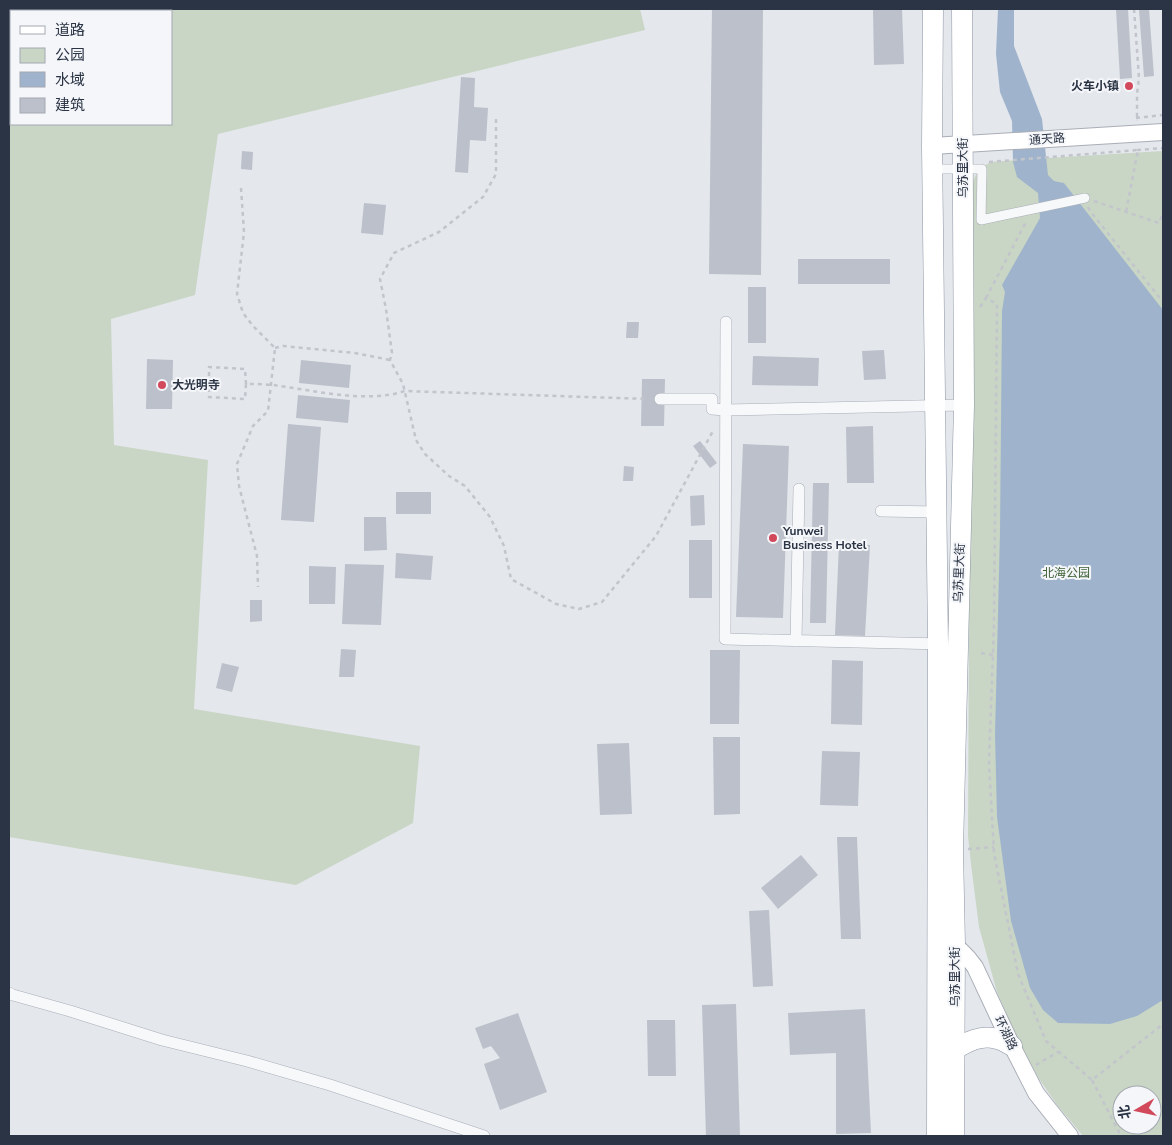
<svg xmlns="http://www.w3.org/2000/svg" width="1172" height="1145" viewBox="0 0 1172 1145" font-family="'Nunito Sans','Noto Sans SC',sans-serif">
	<rect width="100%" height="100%" fill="#e4e7ec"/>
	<path fill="#c9d6c5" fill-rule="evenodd" d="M9 9H640L645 30 218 134 195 295 111 319 114 445 208 460 194 709 420 746 413 823 296 885 9 837ZM11 11H171V124H11Z
		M1163 151V1136H1083L1058 1106 1039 1079 1018 1040 997 992 979 927 971 864 968 836 971 195C973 178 975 170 991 162L1047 158ZM1122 1095H1152V1125H1122Z"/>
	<path fill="#9fb4cc" d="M998 9H1014V46L1042 119 1048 175 1054 181 1064 183 1163 310V1000L1137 1016 1110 1024 1058 1023 1043 1010 1030 988 1011 921 997 817 995 734 1000 532 1002 311 1005 292 1002 285 1040 218 1038 193 1017 177 1013 162 1012 121 1000 92 996 54Z"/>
	<path fill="#bbc0ca" d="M712 9H763L761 275 709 274Z
		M873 9H902L904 64 874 65Z
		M1116 9H1128L1132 78 1120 79Z
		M1139 9H1149L1154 76 1144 77Z
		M461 77 475 78 474 107 488 108 486 141 470 140 468 173 455 172Z
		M242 151 253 152 252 170 241 169Z
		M364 203 386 205 383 235 361 233Z
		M798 259H890V284H798Z
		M748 287H766V343H748Z
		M627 322H639L638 338H626Z
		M884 350 886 379 864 380 862 351Z
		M753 356 819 358 818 386 752 385Z
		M147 359 173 360 172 409H146Z
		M301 360 351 365 349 388 299 383Z
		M642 379H665L664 426H641Z
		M298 395 350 400 348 423 296 418Z
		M288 424 321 427 314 522 281 520Z
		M873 426 874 483H847L846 427Z
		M700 441 717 463 710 468 693 446Z
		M743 444 789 446 783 618 736 617Z
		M624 466 634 467 633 481H623Z
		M813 483H829L826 623H810Z
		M396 492H431V514H396Z
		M704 495 705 525 691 526 690 496Z
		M364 517H386L387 550 364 551Z
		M689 540H712V598H689Z
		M839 544 870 545 865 636 835 635Z
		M396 553 433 556 431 580 395 578Z
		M345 564 384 565 381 625 342 624Z
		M309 566 336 567 335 604H309Z
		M250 600H262V621L250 622Z
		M341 649 356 650 354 677H339Z
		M710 650H740L739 724H710Z
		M832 660 863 661 862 725 831 724Z
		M222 663 239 667 232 692 216 688Z
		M713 737H740V814L714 815Z
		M629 743 632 814 600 815 597 744Z
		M822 751 860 752 858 806 820 805Z
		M837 837H857L861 939H841Z
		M801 855 818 875 778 909 761 888Z
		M769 910 773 986 753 987 749 911Z
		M736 1004 740 1136H706L702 1005Z
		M865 1009 871 1133 836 1134V1053L790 1055 788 1013Z
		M518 1013 547 1092 500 1110 484 1064 500 1058 491 1046 483 1049 475 1028Z
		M647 1020H675L676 1076H648Z"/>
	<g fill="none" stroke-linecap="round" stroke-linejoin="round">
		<g stroke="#a9aeb7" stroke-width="10">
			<path id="pedestrian" d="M932 169H982L981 220 1085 198"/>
		</g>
		<g stroke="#a9aeb7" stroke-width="12">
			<path id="minor" d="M726 322 725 639 943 644
				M660 399H712V409L725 410 964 405
				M881 511 937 512
				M796 641 799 489
				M9 993 13 995 70 1011 162 1040 247 1061 330 1085 484 1136"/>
		</g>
		<g stroke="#a9aeb7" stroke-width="18">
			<path id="secondary" d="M932 146 1163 132
				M948 942C959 947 968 957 975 967L1012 1046 1036 1093 1070 1136"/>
		</g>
		<g stroke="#8b94a3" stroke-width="21">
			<path id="trunk" d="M933 9 932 146 938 644 937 1136
				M954 1050C967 1042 981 1034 997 1039 1002 1040 1007 1043 1012 1046
				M954 1136 955 945 953 850 964 405 962 9"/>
		</g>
		<path stroke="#c2c5cb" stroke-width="2.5" stroke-dasharray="4 4" stroke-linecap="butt" d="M1134 9 1139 78 1137 94V121
			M1136 118 1163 115
			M496 119V174L483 197 439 232 394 253 380 279 386 309 392 353 390 360 403 384 416 440 425 454 449 476 465 486 490 517 504 546 511 579 556 604 579 609 602 602 656 536 714 429
			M1138 149V150L1163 148
			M989 162 1138 150 1126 212
			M241 188 244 232 237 294 243 313 253 326 275 348 268 411 253 426 237 464 239 486 257 556 258 587
			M1094 201 1159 223 1163 212
			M1088 207 1090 211 1163 302
			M986 298 1026 222
			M980 307 986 298 997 304 994 624 989 763 994 853 1018 974 1046 1041 1092 1080 1163 1024
			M275 348 283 346 355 353 390 360
			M246 384 245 369 209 367V397L245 399 246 384C255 384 264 384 273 385 312 390 367 404 405 391L648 399
			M981 653 993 655
			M968 849 994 847
			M1036 1065 1058 1052
			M1092 1080 1121 1136"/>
		<use href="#pedestrian" stroke="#f7f8fa" stroke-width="9"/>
		<use href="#minor" stroke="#f7f8fa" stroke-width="11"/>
		<use href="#secondary" stroke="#fff" stroke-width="16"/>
		<use href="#trunk" stroke="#fff" stroke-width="20"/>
	</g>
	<g fill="#d1495b" stroke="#f4f6f9" stroke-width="2">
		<circle cx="1129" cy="86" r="5"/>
		<circle cx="162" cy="385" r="5"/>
		<circle cx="773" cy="538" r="5"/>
	</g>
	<g text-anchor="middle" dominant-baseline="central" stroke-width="4" stroke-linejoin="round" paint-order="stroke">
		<g font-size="12" font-weight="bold" fill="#2b3445" stroke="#f4f6f9" text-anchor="start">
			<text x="1119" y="86" text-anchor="end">火车小镇</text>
			<text x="172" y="385">大光明寺</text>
			<text x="783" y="531">Yunwei<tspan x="783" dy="14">Business Hotel</tspan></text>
		</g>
		<g font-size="12" fill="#2b3445" stroke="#f4f6f9">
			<text transform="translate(1047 139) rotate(-4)">通天路</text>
			<text transform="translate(963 168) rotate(-90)">乌苏里大街</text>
			<text transform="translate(959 573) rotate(-88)">乌苏里大街</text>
			<text transform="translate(955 977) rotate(-90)">乌苏里大街</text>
			<text transform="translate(1006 1033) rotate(64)">环湖路</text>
		</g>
		<g font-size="12" fill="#3f6138" stroke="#f4f6f9">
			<text x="1066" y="573">北海公园</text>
		</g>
	</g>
	<rect width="1172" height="1145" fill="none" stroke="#2b3445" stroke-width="20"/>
	<rect x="10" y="10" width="162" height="115" fill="#f4f6f9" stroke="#a4a8b1"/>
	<rect x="20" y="26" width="25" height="8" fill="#ffffff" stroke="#a4a8b1"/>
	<text x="55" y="35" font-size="15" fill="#2b3445">道路</text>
	<rect x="20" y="48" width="25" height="15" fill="#c9d6c5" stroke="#a4a8b1"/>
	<text x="55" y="60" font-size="15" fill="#2b3445">公园</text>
	<rect x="20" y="72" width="25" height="15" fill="#9fb4cc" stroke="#a4a8b1"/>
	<text x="55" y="85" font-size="15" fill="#2b3445">水域</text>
	<rect x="20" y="98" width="25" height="15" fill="#bbc0ca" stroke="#a4a8b1"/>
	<text x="55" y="110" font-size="15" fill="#2b3445">建筑</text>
	<g transform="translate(1137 1110) rotate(261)"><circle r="24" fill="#f4f6f9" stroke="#a4a8b1"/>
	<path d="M0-4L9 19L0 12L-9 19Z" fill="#d1495b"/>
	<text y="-8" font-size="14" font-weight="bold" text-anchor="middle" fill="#2b3445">北</text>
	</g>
</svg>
